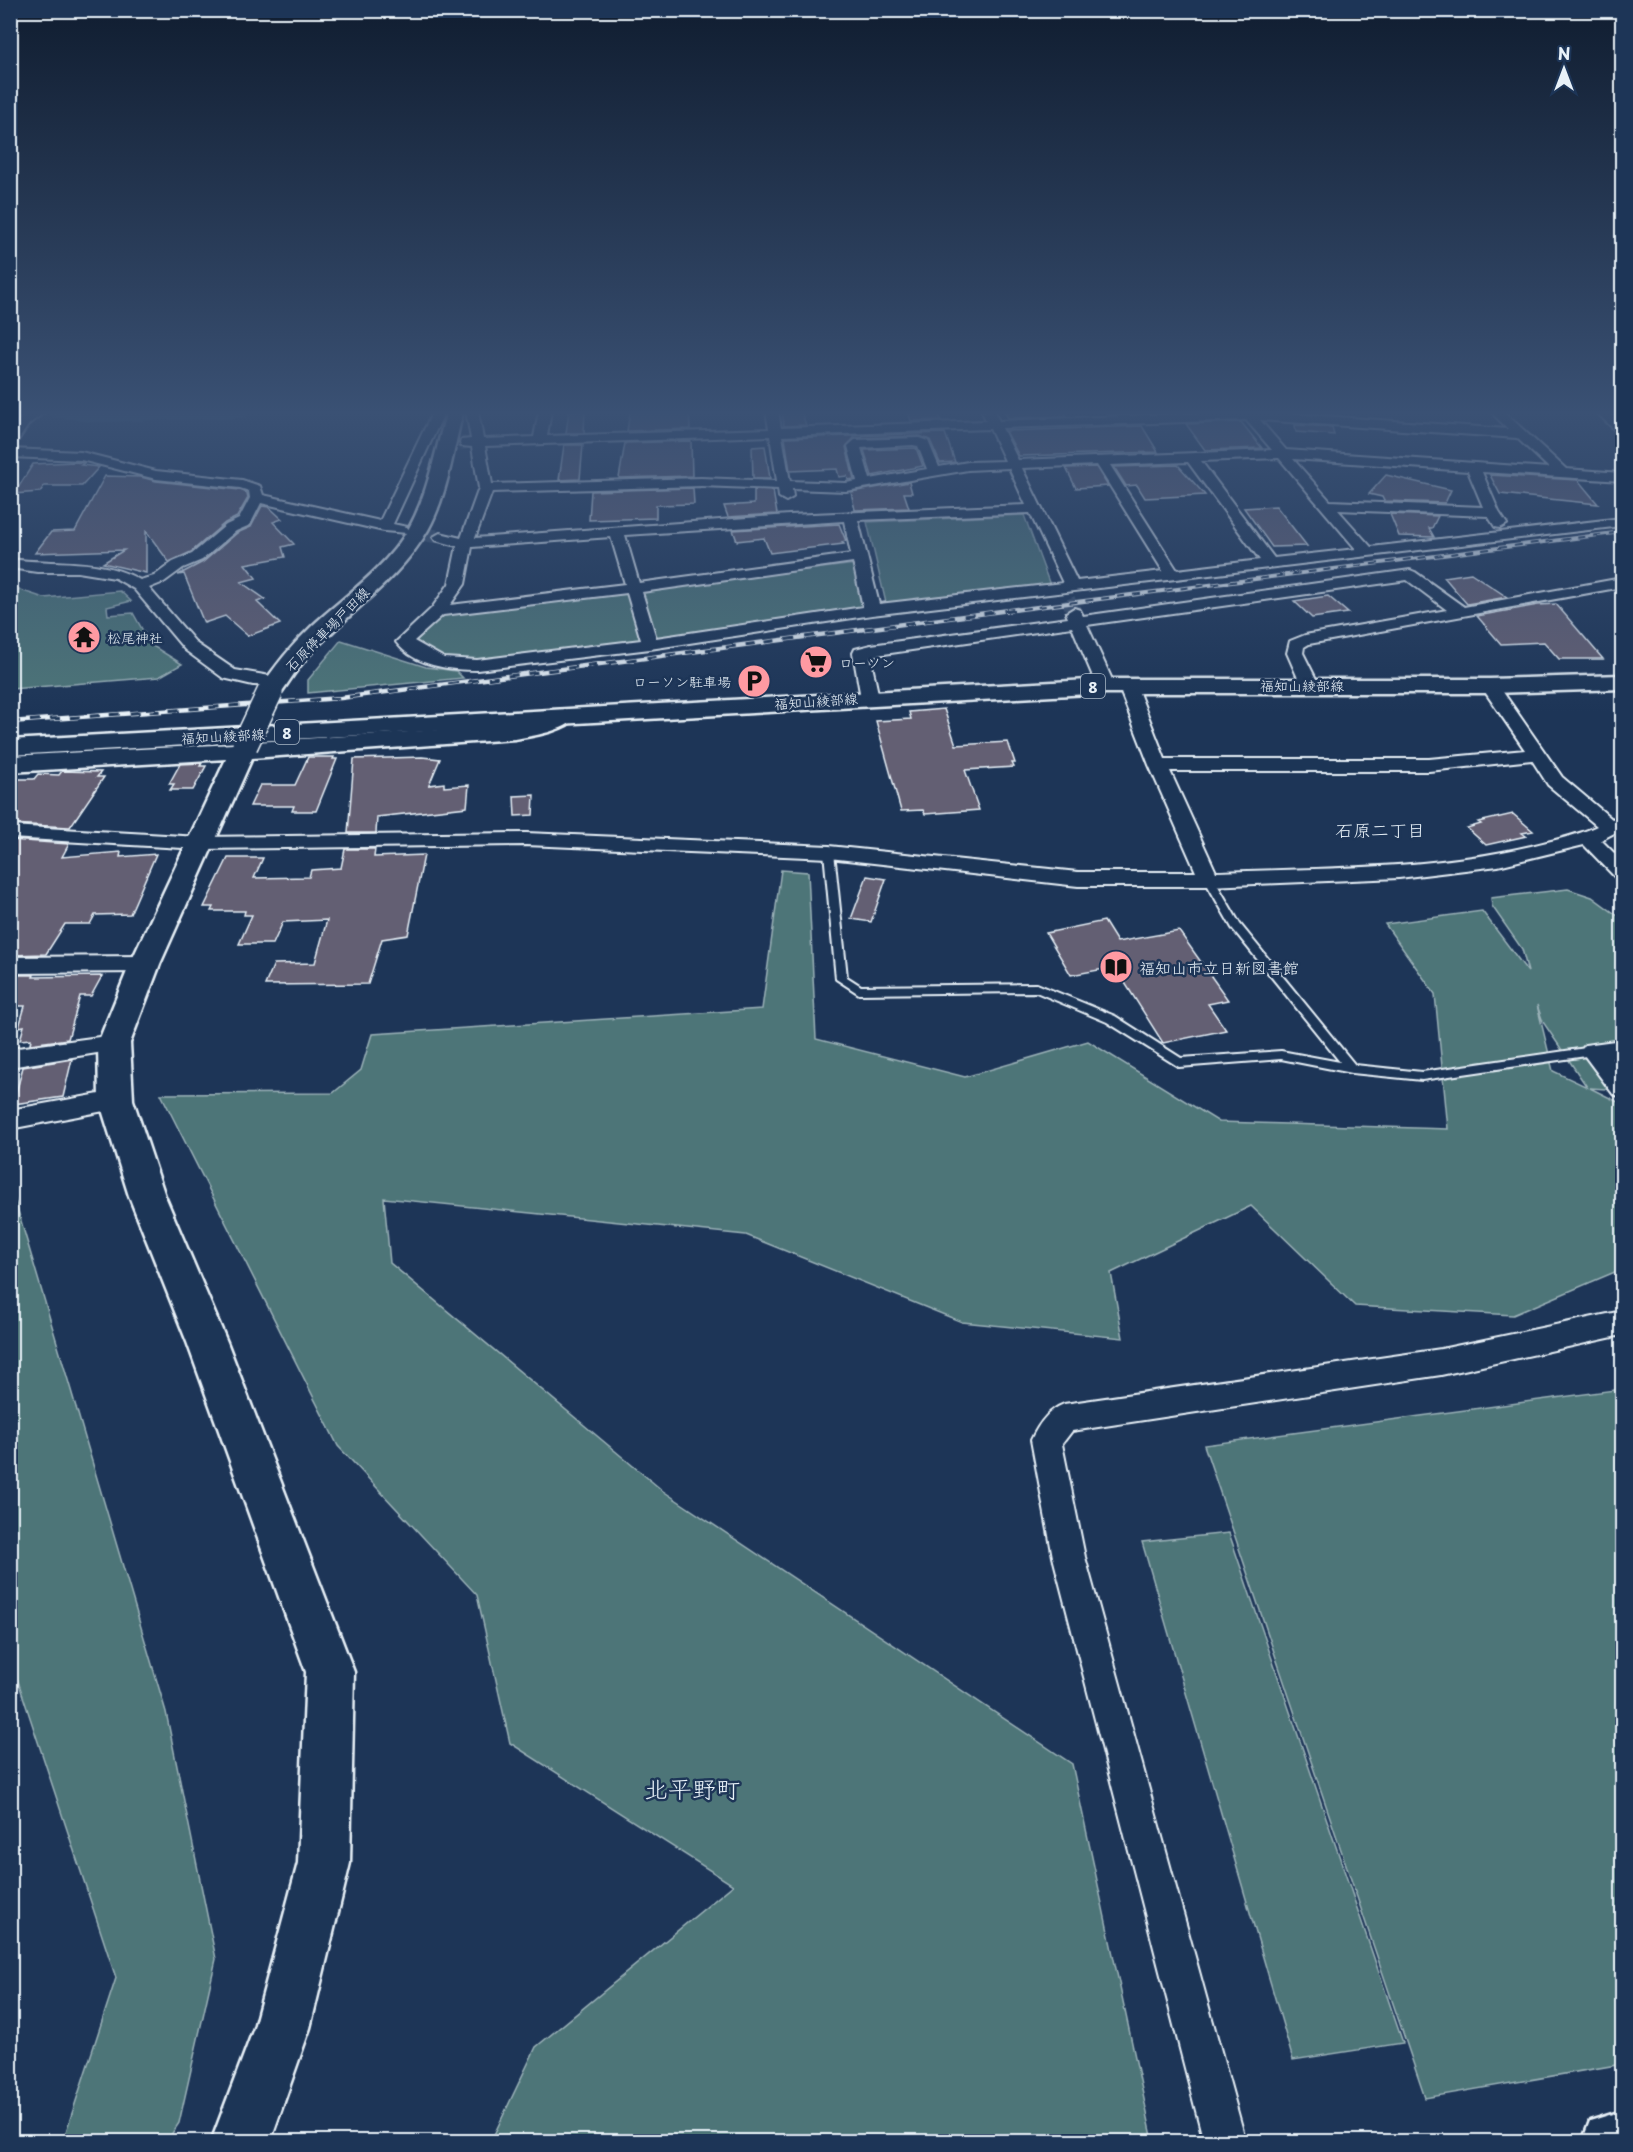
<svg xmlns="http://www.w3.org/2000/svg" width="1633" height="2152" viewBox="0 0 1633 2152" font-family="'Playpen Sans','Klee One',sans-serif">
	<rect width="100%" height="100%" fill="#1d3557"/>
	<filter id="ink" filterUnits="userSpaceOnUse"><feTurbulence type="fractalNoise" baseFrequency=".0167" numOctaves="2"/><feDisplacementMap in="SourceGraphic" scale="12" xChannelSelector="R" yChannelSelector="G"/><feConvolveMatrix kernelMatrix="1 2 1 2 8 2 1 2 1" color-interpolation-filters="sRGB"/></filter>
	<g filter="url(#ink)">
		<path fill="#4e7478" stroke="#9bb2b8" stroke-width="1.5" fill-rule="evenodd" d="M1024 515 1050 585 886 603 867 522Z
			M856 564 869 611 471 662 439 656 416 641 444 613Z
			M11 587 44 598 120 591 131 601 107 607 108 615 133 613 151 645 182 664 159 677 11 689Z
			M341 640 426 667 456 671 463 678 308 693V680Z
			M781 870 808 872 816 1039 965 1077 1088 1041 1219 1122 1448 1129 1435 994 1385 924 1482 911 1528 972 1522 949 1492 906 1491 898 1568 889 1592 897 1622 919V1090L1590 1088 1622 1104V1269L1513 1315 1355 1306 1251 1206 1111 1273 1123 1338 962 1322 746 1235 384 1198 390 1263 663 1491 1072 1764 1153 2141H491L536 2047 733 1885 510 1743 477 1595 338 1446 161 1094 333 1093 361 1070 372 1034 762 1009ZM1537 1005 1543 1022 1587 1087 1553 1071Z
			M11 1187 166 1712 216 1959 179 2123 167 2141H63L116 1978 11 1660Z
			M1622 1389V2064L1425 2098 1204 1445Z
			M1229 1533 1403 2043 1293 2060 1142 1542Z"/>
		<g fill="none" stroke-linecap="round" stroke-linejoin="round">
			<path fill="#406c85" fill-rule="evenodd" d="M47 411H251L247 416 239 418 90 422 51 416Z"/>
		</g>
		<path fill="#645f73" stroke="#e8f1f8" stroke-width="1.5" d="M569 411H585L584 433H566Z
			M630 411H689L690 429 627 431Z
			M782 411H801L806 425 784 426Z
			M938 411 941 420 911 421 908 412Z
			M1004 411H1064L1067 416 1008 418Z
			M1241 422 1262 448 1205 450 1186 424Z
			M1295 425 1332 427 1334 435 1296 432Z
			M1142 426 1158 452 1019 456 1006 431Z
			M945 433 955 462 940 463 930 440 920 436 854 438 846 447 854 479 848 480 847 476 839 477 837 469 790 471 785 438Z
			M691 441 692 476 619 478 625 443Z
			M564 445H583L580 479 559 480Z
			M765 446 770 478H753L752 447Z
			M916 448 923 466 872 476 864 450Z
			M74 462 84 463 81 465 99 467 82 486H44L40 492 14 494 33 464Z
			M1178 465 1205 495 1145 498 1137 485 1126 486 1114 467Z
			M1096 467 1108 486 1076 488 1066 468Z
			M1386 475 1451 490 1445 503 1384 501 1382 497 1369 494Z
			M1490 475 1578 480 1598 504 1500 494Z
			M105 476 141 477 156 481 240 490 247 493 248 498 237 517 225 523 191 552 169 562 146 531V573L103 563 124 550 35 553 51 532 75 531Z
			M909 482 912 493H904L909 508 855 510 851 492Z
			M693 488 694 504 656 505V518L589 520 591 491Z
			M754 490 773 491 777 514 728 517 724 506 754 504Z
			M262 506 269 507 282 519 273 522 294 544 282 547 285 557 245 564 256 578 241 582 265 599 257 602 280 624 248 636 225 616 204 623 184 574 178 575 203 562 237 533 251 527Z
			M1276 506 1307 546 1272 547 1244 508Z
			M1390 514 1438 516 1432 528H1429L1434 537 1399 536Z
			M839 524 846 541 842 542 844 544 770 553 764 538 737 541 733 530Z
			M1471 573 1507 597 1467 604 1444 577Z
			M1328 596 1348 613 1312 618 1294 601Z
			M1556 604 1603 659H1559L1544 642 1501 644 1477 616 1538 605Z
			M944 709 956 745 1008 742 1015 763H1012L1014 767 965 770 979 810 925 814 923 810 901 811 876 721 911 719 909 712Z
			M308 757H334L333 759H337L316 811H292L294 806H250L260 785H295Z
			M422 757 440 759 429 785 444 783V787L469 785 467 807 377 817 376 833H348L354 759Z
			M202 763 200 766H206L193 790H170L174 784H169L180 764Z
			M62 771 101 772 97 777H104L70 827 10 824V779H34L38 774 59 775Z
			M534 795 533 815 515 816 514 796Z
			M1513 814 1533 831 1522 833 1526 836 1486 845 1467 828 1481 824 1478 822Z
			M10 840 69 844 62 857 121 852 120 857 156 854 130 914 95 915 90 924H65L46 954 10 955Z
			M345 849H375L374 857 424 855 408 935 382 939 368 984 265 985 274 964 315 963 327 920 283 922 273 944H239L252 915H244L245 911H211L213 907H204L228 858H263L254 878 309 877 311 870 341 868Z
			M867 876 886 879 871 922 851 919Z
			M1104 921 1117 942 1179 931 1228 1000 1208 1004 1226 1030 1163 1043 1115 967 1071 975 1046 933Z
			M10 975H34L33 977 102 976 91 996H80L68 1039 30 1044 31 1039 20 1040 24 1026 19 1027 25 1006H16L10 1016Z
			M72 1059 63 1097 13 1104 23 1067Z"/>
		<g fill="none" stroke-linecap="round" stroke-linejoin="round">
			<path stroke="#3b516f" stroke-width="14" stroke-dasharray="14 7" stroke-linecap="butt" d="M438 445 466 443
				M402 530 440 537
				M1068 599 1073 611"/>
			<path stroke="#3b516f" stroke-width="18" stroke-dasharray="18 9" stroke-linecap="butt" d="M1072 609 1074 613"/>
			<g stroke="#e8f1f8" stroke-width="4">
				<path id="lane" d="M829 849 834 852 847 977 861 986 1037 984 1115 1016 1181 1058 1281 1051 1340 1062 1232 928 1204 879 1209 876 1214 879 1240 924 1355 1065 1422 1072 1593 1047 1599 1051 1593 1055 1422 1080 1352 1073 1281 1059 1179 1067 1107 1022 1036 992 859 994 836 979 824 852Z"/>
			</g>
			<g stroke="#e8f1f8" stroke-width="4">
				<path id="street" d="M31 411H46L29 424 15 445 10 446C10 428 17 420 31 411Z
					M433 411H445L393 524 407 527 409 530 407 533 384 531 261 503 250 525 236 531 202 560 183 568 164 582 149 588 197 644 235 670 282 678 285 682 282 686 253 685 223 678 185 650 134 589 115 578 78 572H37L10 568V559C54 565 101 557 140 580L154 576 173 562 192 554 226 525 239 519 250 498 249 491 240 488 156 479 81 460 10 457V449L81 452 156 471 242 480 260 486 263 495 380 521Z
					M466 411H478L483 439 534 437 539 411H551L547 436 769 429 766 411H778L781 428 986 421 982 411H994L999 421 1252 411 1508 429 1490 411H1503L1566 469 1622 473V481L1482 472 1499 512 1507 524 1500 528 1495 527 1488 516 1338 510 1371 547 1622 518V526L872 615 650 649 477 670C449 670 414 666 396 642L432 608 449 584 457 546 435 540 433 537 440 533 461 538 479 488 472 447 461 446 460 443 461 440 471 439ZM1246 420 1272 450 1018 460 1002 428ZM1260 420 1517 438 1549 468 1286 450ZM990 429 1005 461 968 462 939 467 928 441 919 438 855 440 848 446 857 481 846 483 790 481 782 436ZM770 436 777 481 701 478 492 484 485 446ZM913 445 918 446 927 469 870 479 861 448ZM1279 458 1356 549 1274 558 1201 461ZM1293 459 1468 471 1483 507 1330 501ZM1188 462 1260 560 1177 570 1110 465ZM1097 465 1163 571 1077 581 1022 468ZM1009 468 1026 505 789 515 475 538 492 492 701 486 778 489 779 497 786 501 793 497 792 489 846 491 968 470ZM1030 513 1063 583 879 604 858 520ZM844 521 851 554 639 583 625 535ZM611 537 625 584 450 605 465 584 472 547ZM853 562 863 607 656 638 642 592ZM627 593 641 640 477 660 444 658 414 641 443 615Z
					M1595 411H1608L1622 424V434L1618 433Z
					M1410 570 1415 572 1464 607 1622 578V587L1309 644 1304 647 1303 653 1319 685 1316 689H1304L1301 685 1287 653 1290 641 1305 635 1447 610 1407 580 1087 625 1115 686 1112 690H1100L1097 686 1072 627 870 656 879 698 876 702H864L861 698 853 653 855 649 871 645 1068 618 1066 613 1074 608 1080 610 1083 616Z
					M1127 680 1133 681 1136 685 1165 759H1429L1525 750 1481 686 1484 682H1496L1562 777 1612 819 1622 816V829L1601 840 1622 861V878L1615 877 1584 845 1498 866 1399 878 1209 886H1078L829 858 526 845 200 849 10 838V826L200 837 526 833 829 846 1078 872H1196L1149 765 1118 685 1121 681ZM1532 760 1548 785 1597 826C1576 836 1554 840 1531 846 1429 870 1321 868 1216 872L1170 771H1429Z
					M145 956 153 959 156 964 153 969 145 972 10 973V957Z
					M114 1035 122 1037 126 1043 122 1049 10 1067V1049Z
					M1622 1040V1057L1612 1058 1622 1071V1097L1613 1094 1581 1051 1585 1045Z
					M116 1091 125 1093 128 1100 125 1107 10 1129V1110Z
					M1622 1311V1335L1441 1375 1072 1431 1062 1444 1085 1557 1246 2142H1204L1053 1557 1031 1440C1038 1425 1048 1410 1064 1404L1441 1349Z"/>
			</g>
			<g stroke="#e8f1f8" stroke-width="5">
				<path id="secondary" d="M447 411H463C453 450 448 494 428 530 399 580 350 611 311 653 298 666 289 682 278 697L270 699 262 697 258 692C274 667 291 646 313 625 346 595 386 568 409 528 429 492 435 450 447 411Z
					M564 710 573 712 576 717C567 731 531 736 515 739L252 758 160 964 130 1043 133 1100 165 1196 227 1342 354 1672 350 1863 310 2028 270 2142H211L254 2028 298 1863 306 1672 187 1342 129 1196 99 1100 98 1043 130 964 226 759 10 772V756L233 744 236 740 245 737 256 742 515 725Z
					M1622 2111V2142H1582L1590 2121Z"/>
			</g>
			<g stroke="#e8f1f8" stroke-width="5">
				<path id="primary" d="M1622 675V689L1490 693H1106L10 755V740L1106 679H1490Z"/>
			</g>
			<use href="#lane" fill="#1d3557" fill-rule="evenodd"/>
			<use href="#street" fill="#1d3557" fill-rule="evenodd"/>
			<use href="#secondary" fill="#1d3557" fill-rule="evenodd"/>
			<use href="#primary" fill="#1d3557" fill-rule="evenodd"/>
			<g stroke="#e8f1f8" stroke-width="4">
				<path id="rail-far1" d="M1006 611 1622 532"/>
			</g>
			<g stroke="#e8f1f8" stroke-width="4.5">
				<path id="rail" d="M10 722 341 698 1017 609"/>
			</g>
			<use href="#rail-far1" stroke="#1d3557" stroke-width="2" stroke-dasharray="8" stroke-linecap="butt"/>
			<use href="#rail" stroke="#1d3557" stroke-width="3" stroke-dasharray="10" stroke-linecap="butt"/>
			<g stroke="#e8f1f8" stroke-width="28" stroke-linecap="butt">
				<path id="secondary-bridge" d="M245 745 270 692"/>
			</g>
			<use href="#secondary-bridge" stroke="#1d3557" stroke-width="25"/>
		</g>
	</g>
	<linearGradient id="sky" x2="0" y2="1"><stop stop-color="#101d30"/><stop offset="0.58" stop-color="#3a5174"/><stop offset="1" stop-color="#3a5174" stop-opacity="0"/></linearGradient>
	<rect width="1633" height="712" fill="url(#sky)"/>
	<defs>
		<g id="temple-disc" transform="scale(1.725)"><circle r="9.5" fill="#ff9aa2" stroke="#1d3557"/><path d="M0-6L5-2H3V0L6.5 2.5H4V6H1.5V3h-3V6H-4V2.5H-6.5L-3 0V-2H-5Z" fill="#111"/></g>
		<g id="supermarket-disc" transform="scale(1.725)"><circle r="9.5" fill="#ff9aa2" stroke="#1d3557"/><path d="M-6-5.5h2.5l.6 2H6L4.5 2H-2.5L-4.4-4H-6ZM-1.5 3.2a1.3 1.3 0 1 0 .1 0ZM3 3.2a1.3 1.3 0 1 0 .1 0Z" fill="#111"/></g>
		<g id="parking-disc" transform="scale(1.725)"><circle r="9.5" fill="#ff9aa2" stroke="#1d3557"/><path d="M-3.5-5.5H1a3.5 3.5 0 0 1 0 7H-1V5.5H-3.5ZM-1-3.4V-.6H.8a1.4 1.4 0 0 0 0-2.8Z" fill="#111"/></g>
		<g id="library-disc" transform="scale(1.725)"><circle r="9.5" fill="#ff9aa2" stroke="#1d3557"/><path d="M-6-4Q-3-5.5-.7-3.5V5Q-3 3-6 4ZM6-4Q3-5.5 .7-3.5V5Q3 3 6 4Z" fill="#111"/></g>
	</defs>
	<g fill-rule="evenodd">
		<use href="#temple-disc" x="84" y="637"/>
		<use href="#supermarket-disc" x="816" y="662"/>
		<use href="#parking-disc" x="754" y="681"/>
		<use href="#library-disc" x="1116" y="967"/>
	</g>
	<g text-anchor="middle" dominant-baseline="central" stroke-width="5" stroke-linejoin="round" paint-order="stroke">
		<g font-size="14" fill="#e8f1f8" stroke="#1d3557">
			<text transform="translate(327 629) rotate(-45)">石原停車場戸田線</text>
			<text x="1302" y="685">福知山綾部線</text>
			<text transform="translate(816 701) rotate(-4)">福知山綾部線</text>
			<text transform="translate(223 736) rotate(-3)">福知山綾部線</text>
		</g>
		<g font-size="14" fill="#e8f1f8" stroke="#1d3557" text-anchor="start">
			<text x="107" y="637">松尾神社</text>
			<text x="839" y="662">ローソン</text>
			<text x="731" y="681" text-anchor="end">ローソン駐車場</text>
		</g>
		<g fill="#1d3557" stroke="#abb9c8" stroke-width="1.5">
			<rect x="1081" y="674" width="24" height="24" rx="4.5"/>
			<rect x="275" y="720" width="24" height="24" rx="4.5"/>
		</g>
		<g font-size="15" font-weight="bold" fill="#e8f1f8">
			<text x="1093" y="686">8</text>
			<text x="287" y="732">8</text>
		</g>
		<g font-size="16" fill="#e8f1f8" stroke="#1d3557" text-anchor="start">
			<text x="1139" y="967">福知山市立日新図書館</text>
		</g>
		<g font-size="18" fill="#e8f1f8" stroke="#1d3557">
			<text x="1380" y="829">石原二丁目</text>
		</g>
		<g font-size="24" fill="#e8f1f8" stroke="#1d3557">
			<text x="692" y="1788">北平野町</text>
		</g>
	</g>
	<rect width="1633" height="2152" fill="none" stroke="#1d3557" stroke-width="36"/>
	<rect x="18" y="18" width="1597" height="2116" fill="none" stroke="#e8f1f8" stroke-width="2" filter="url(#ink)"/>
	<g transform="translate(1564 69)" stroke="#1d3557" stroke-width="4.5" paint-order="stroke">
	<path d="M0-4.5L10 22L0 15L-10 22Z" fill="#e8f1f8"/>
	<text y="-9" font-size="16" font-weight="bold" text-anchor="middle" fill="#e8f1f8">N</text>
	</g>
</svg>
